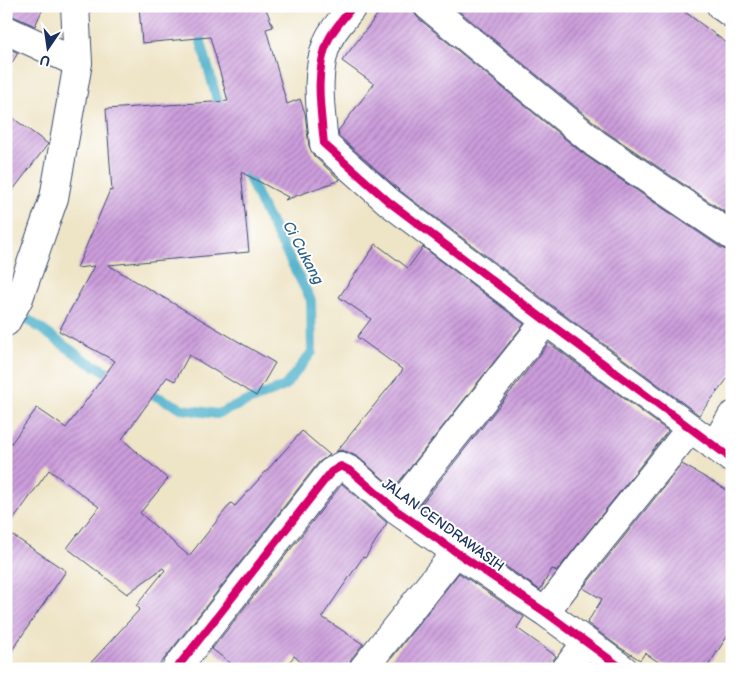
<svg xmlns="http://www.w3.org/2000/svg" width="738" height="675" viewBox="0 0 738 675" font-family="'Balsamiq Sans',sans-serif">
	<defs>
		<pattern id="building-hatch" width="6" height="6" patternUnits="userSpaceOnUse" patternTransform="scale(1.25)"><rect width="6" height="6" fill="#cc9ddb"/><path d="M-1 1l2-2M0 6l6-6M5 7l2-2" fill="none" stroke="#a580b5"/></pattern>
	</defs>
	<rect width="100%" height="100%" fill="#fff"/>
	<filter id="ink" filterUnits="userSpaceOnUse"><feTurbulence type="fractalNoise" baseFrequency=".02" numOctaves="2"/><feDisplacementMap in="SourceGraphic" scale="10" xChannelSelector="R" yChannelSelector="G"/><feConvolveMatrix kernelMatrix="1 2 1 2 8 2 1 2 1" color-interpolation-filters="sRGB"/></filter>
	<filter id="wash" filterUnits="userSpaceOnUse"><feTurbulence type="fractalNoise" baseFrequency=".0096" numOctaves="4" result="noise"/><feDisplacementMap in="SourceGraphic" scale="20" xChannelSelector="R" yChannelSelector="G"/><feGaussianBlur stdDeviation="1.12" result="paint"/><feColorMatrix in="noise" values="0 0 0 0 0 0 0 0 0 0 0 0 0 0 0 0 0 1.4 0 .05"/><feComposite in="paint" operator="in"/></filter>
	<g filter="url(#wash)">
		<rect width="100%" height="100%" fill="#eee4c6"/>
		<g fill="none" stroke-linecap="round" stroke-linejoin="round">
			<path stroke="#4aaec9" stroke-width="10" d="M201 26V42L221 114
				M12 314 30 321 86 361 119 378
				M143 390 183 409 217 414 285 386 312 352 311 300 260 202 243 164"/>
		</g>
		<g id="blocks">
			<path fill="url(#building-hatch)" d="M6 6H44L35 26 13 16 6 15Z
				M139 6H265L273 27 266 29 287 104 300 99 305 113 309 146 314 156 340 180 285 200 288 197 241 172 249 252 108 265 275 363 256 396 189 355 175 381 167 377 122 439 168 479 140 513 189 556 231 503 235 506 302 431 330 455 319 462 165 658 155 669H85L140 609 136 606 165 570 163 568 127 594 67 548 99 507 49 470 6 530V450L37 408 66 428 115 361 59 331 94 266 77 268 110 190 112 191 106 109 228 101 210 37 142 43Z
				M384 6H413L414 12 418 18 586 156 723 249 732 251V373L699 415 555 308 399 190 339 136 338 131 374 84 342 61Z
				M453 6H677L732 47V217L605 131Z
				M6 47 18 53 6 72Z
				M6 113 48 144 6 199Z
				M376 244 408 268 423 247 524 324 394 488 358 457 348 452 341 450 336 452 403 370 357 337 371 319 339 297Z
				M549 343 668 431 557 571 552 569 540 590 419 507Z
				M682 464 732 493V629L706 669H669L645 653 640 660 619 647 587 623 602 599 583 588Z
				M342 484 387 523 365 558 363 557 322 617 363 644 351 659 348 669H309L294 656 284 669H238L212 649Z
				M6 531 66 571 6 659Z
				M459 573 524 617 517 628 556 656 553 660 551 669H383Z"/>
		</g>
	</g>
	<g filter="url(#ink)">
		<use href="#blocks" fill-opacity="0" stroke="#3b4a6e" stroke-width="1"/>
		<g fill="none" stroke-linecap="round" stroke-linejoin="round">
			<g stroke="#3b4a6e" stroke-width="30">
				<path id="minor" d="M353 6C346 16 332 30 328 41 314 73 321 111 324 144L389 202 546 321 732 459
					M428 6 596 144 732 236
					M721 6 732 14
					M6 30 78 63
					M6 322 19 298 54 198 78 63 75 6
					M714 446 732 416
					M396 510 546 321
					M545 612 588 556 690 429
					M176 669 331 472 341 466 351 471 396 510 456 552 545 612 623 669
					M363 669 456 552
					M566 669 586 643"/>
			</g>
			<use href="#minor" stroke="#fff" stroke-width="28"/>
			<g stroke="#fff" stroke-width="11">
				<path id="cycleway" d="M353 6C346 16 332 30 328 41 314 73 321 111 324 144L389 202 546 321 732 459
					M176 669 331 472 341 466 351 471 396 510 456 552 545 612 623 669"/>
			</g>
			<use href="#cycleway" stroke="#d6006c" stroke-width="8"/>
		</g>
	</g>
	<g text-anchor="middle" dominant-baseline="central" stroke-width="4" stroke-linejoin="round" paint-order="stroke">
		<g font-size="14" fill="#1b2f5e" stroke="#fff">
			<text transform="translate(443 525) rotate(36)">JALAN CENDRAWASIH</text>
		</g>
		<g font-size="15" font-style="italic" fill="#2e6289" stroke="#fff">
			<text transform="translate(303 253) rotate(62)">Ci Cukang</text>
		</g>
	</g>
	<rect width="738" height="675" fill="none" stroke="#fff" stroke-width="25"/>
	<g transform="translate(48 48) rotate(193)" stroke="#ffffff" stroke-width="4" paint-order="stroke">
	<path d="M0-4L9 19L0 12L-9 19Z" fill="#1b2f5e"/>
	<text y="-8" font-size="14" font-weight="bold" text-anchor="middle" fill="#1b2f5e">U</text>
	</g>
</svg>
